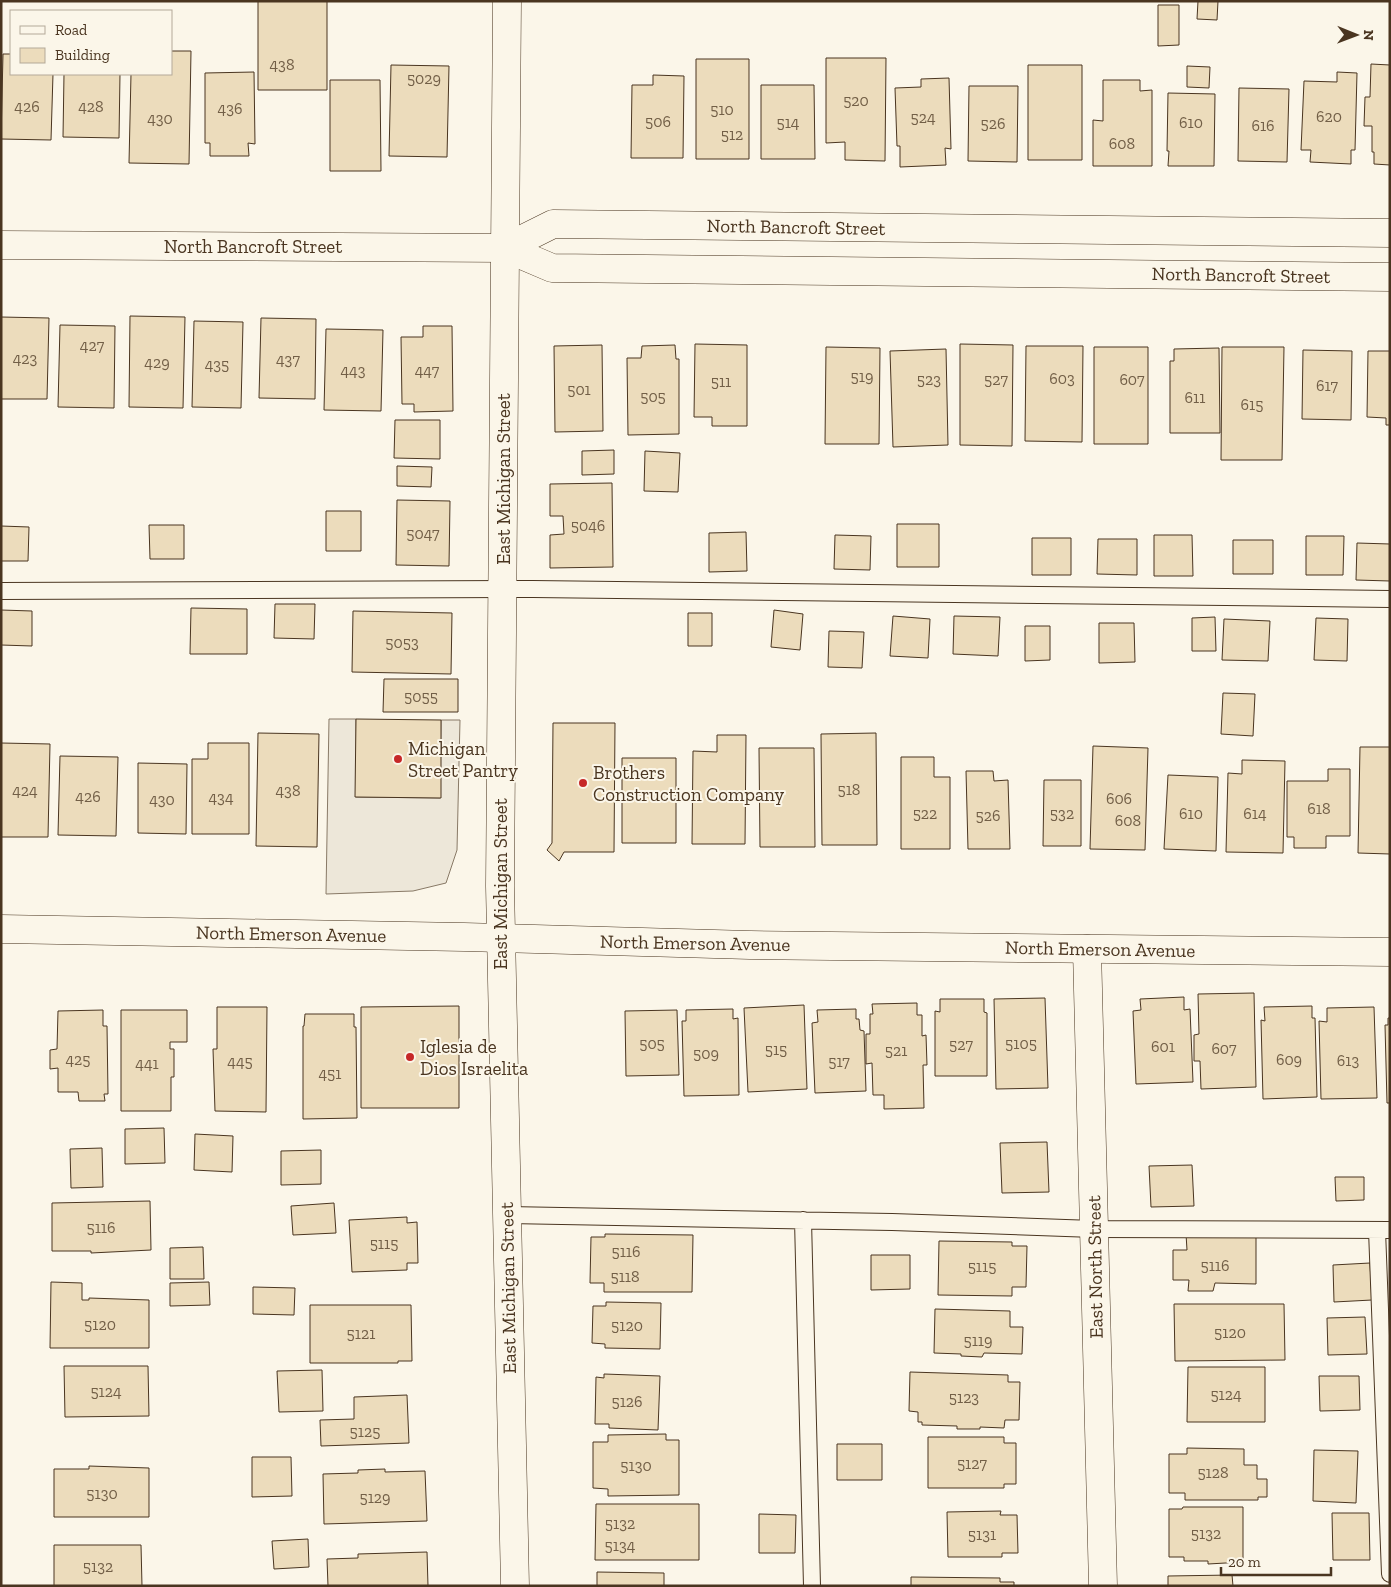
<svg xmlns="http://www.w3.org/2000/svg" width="1391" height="1587" viewBox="0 0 1391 1587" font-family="'Zilla Slab',serif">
	<rect width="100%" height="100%" fill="#fbf6e9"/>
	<path fill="#ede7d9" stroke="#887966" d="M329 719H356V797L440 798 441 720H460L457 850 446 883 413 891 326 894Z"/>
	<path fill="#ecdcbc" stroke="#4a3520" d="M258 1H327V90H258Z
		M1198 1H1218L1217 20 1197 19Z
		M1158 5H1179V45L1158 46Z
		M171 51H191L189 164 129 163 131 74H171Z
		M3 54H11V74H53L51 140 1 139Z
		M826 58H886L885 161 845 160V142L826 143Z
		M696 59H749V159H696Z
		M1371 64 1390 65V165L1374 164V152H1372V126H1364L1365 97H1370Z
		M391 65 449 66 447 157 389 156Z
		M1028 65H1082V160H1028Z
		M1187 66 1210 67 1209 88 1187 87Z
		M254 72 255 144 248 143 249 156H210V143H205V73Z
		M1337 72 1357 73 1355 150H1351V164L1310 162 1311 150H1301L1304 81 1337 82Z
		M64 74H120L119 138 63 137Z
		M653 75 684 76 683 158H631L632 85H653Z
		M949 78 951 149 945 148 946 165 900 167V146H897L895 88 921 87V79Z
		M330 80H380L381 171H330Z
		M1103 80H1140V91L1152 90V166H1093V120L1103 121Z
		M761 85H814L815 159H761Z
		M969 86H1018L1017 162 968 161Z
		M1239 88 1289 89 1287 162 1238 161Z
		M1168 93 1215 94 1214 166H1168L1169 151H1167Z
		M130 316 185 317 183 408 129 407Z
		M1 317 49 318 47 399H1Z
		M261 318 316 319 315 399 259 398Z
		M194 321 243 322 241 408 192 407Z
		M60 325 115 326 114 408 58 407Z
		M423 326H452L453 411 414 412V404H402L401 337H423Z
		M326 329 383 330 381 411 324 410Z
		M695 344 747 345V426H712V417H694Z
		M960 344 1013 345 1012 446 960 445Z
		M602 345 603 431 555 432 554 346Z
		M675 345 676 359H679V434L628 435 627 358H641L642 346Z
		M1026 346H1083L1082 442 1025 441Z
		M826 347 880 348 879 444H825Z
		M1094 347H1148V444H1094Z
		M1222 347H1284L1282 460H1221Z
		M1219 348 1220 433H1170V361H1174V349Z
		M946 349 948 445 893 447 890 351Z
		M1303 350 1352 351 1351 420 1302 419Z
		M1368 351H1390V425H1386V418L1367 417Z
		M395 420H440V459L394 458Z
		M614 450V474L582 475V451Z
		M645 451 680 453 678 492 644 491Z
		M397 466 432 467 431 487 397 486Z
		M612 483 613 567 550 568V535L564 534 563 516H550V484Z
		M397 500 450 501 449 566 396 565Z
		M326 511H361V551H326Z
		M897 524H939V567H897Z
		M149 525H184V559H150Z
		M1 526 29 527 28 561H1Z
		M746 532 747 571 709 572V533Z
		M835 535 871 536 870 570 834 569Z
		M1154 535H1192L1193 576H1154Z
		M1306 536H1344L1343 575H1306Z
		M1032 538H1071V575H1032Z
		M1098 539H1137V575L1097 574Z
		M1233 540H1273V574H1233Z
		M1357 543 1390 544V581L1356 580Z
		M275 604H315L314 639 274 638Z
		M191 608 247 609V654H190Z
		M1 610 32 611V646L1 645Z
		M774 610 803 614 800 650 771 647Z
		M353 611 452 613 451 674 352 672Z
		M688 613H712V646H688Z
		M893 616 930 619 928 658 890 656Z
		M954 616 1000 617 998 656 953 654Z
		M1215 617 1216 651H1192V618Z
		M1316 618 1348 619 1347 661 1314 660Z
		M1224 619 1270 621 1268 661 1222 660Z
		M1099 623H1134L1135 662 1099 663Z
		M1025 626H1050V660L1025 661Z
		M829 631 864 632 862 668 828 667Z
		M384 679H458V712H383Z
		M1223 693 1255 694 1253 736 1221 734Z
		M356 719 441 720V798L355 797Z
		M553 723H615L614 852H564L559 861 547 850 552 843Z
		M258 733 319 734 317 847 256 846Z
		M876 733 877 845H822L821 734Z
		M717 735H746L745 844H692L693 751 717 752Z
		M1 743 50 744 48 837H1Z
		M208 743H249V834H192V759H208Z
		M1093 746 1148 748 1145 850 1090 849Z
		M1360 747H1390V854L1358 853Z
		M759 748H814L815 847H760Z
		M60 756 118 757 116 836 58 835Z
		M901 757H934V777H950V849H901Z
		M622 758H676V843H622Z
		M1242 760 1285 761 1283 853 1226 852 1228 773 1242 774Z
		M138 763 187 764 186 834 138 833Z
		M1328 769H1350V836H1326V848H1294V837H1287V781H1328Z
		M966 771H993L994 781 1008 780 1010 849H968Z
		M1168 775 1218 777 1216 851 1164 849Z
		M1044 780H1081V846H1043Z
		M1254 993 1256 1087 1201 1089 1200 1061H1194V1035L1199 1034 1198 994Z
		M1184 997V1010L1190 1009 1193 1082 1136 1084 1133 1011 1141 1010 1140 999Z
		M1045 998 1048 1088 996 1089 994 999Z
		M940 999H984V1012L987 1013V1076H935V1011L940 1012Z
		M917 1003V1015H922V1036L926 1035 927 1065H923L924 1108 884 1109V1095H873L872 1063 866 1064V1034H870V1014H873L872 1004Z
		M804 1005 807 1089 748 1092 744 1008Z
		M459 1006V1108H361V1007Z
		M1312 1006V1018H1315L1317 1097 1263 1099 1261 1020 1265 1021 1264 1007Z
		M217 1007H267L266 1112 215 1111 213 1049H217Z
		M1374 1007 1377 1098 1321 1099 1319 1021 1327 1022V1008Z
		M733 1009V1019L738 1018 739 1095 684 1096 682 1021H686V1010Z
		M856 1009V1019H859L860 1030 864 1031 866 1091 815 1093 812 1023 818 1022 817 1010Z
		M103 1010V1026H107L108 1094H104L105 1101H79L78 1092H58V1068L50 1069V1050L57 1049 58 1011Z
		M121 1010H187V1042H170V1049H174V1077H171V1111H121Z
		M677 1010 679 1075 626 1076 625 1011Z
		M305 1014H354V1027H356L357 1118 303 1119V1026H304Z
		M1388 1018H1390V1103H1387L1385 1025H1388Z
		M164 1128 165 1163 125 1164V1129Z
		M195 1134 233 1136 232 1172 194 1170Z
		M1047 1142 1049 1192 1002 1193 1000 1143Z
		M102 1148 103 1187 71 1188 70 1149Z
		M321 1150V1184L281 1185V1151Z
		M1192 1165 1194 1206 1151 1207 1149 1166Z
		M1335 1177H1364V1200L1336 1201Z
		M150 1201 151 1250 91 1253V1251H52V1203Z
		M334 1203 336 1233 293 1235 291 1206Z
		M407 1217V1223L417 1222 418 1263H407V1270L352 1272 349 1220Z
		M605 1234 693 1235 692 1292H604V1283H590L591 1237H605Z
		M1186 1234H1256V1284L1215 1283 1213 1291H1188L1189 1280H1173V1250H1187Z
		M939 1241 1012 1242V1246H1027L1026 1287H1012V1296L938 1295Z
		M203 1247 204 1279H170V1248Z
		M871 1255H910V1289L871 1290Z
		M1370 1263 1372 1300 1334 1302 1333 1265Z
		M51 1282 82 1283V1300H89V1298L149 1300V1348H50Z
		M209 1282 210 1305 170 1306V1283Z
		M253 1287 295 1288 294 1315 253 1314Z
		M606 1302 661 1303 660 1349 605 1348V1344L592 1343 593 1306H606Z
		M1174 1304H1284L1285 1360 1175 1361Z
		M310 1305H411L412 1361H398V1363H310Z
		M935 1309 1010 1311V1327H1023L1022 1354 984 1353 982 1357 961 1356V1354L934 1353Z
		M1365 1317 1367 1354 1328 1355 1327 1318Z
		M64 1366H148L149 1416 65 1417Z
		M1188 1367H1265V1422H1187Z
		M322 1370 323 1411 279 1412 277 1371Z
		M910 1372 1008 1375V1382H1020L1019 1420H1005L1004 1428 980 1427V1429H957V1426L922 1425V1422H918V1412L909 1411Z
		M604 1374 660 1376 658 1430 609 1428V1424H595L596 1377 604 1378Z
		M1319 1376H1359L1360 1410 1320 1411Z
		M407 1395 409 1443 321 1446 320 1420 354 1419V1397Z
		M666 1434V1440H679V1495L608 1496V1489L593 1488V1442H608V1435Z
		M928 1437H1004V1443H1016V1484H1004V1488H928Z
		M837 1444H882V1480H837Z
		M1187 1448 1244 1449V1465H1257V1479H1267V1497H1258V1500H1185V1493H1169V1454H1187Z
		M1314 1450 1358 1451 1356 1503 1313 1501Z
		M252 1457H291L292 1496 252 1497Z
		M89 1466 149 1468V1517H54V1469H89Z
		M385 1469V1472L425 1471 427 1521 324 1524 323 1474 358 1473V1470Z
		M596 1504H699V1560H595Z
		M1183 1507H1243V1562L1208 1564V1561H1184V1557H1169V1509H1182Z
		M1001 1511 1000 1515H1017L1018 1553H1002V1557H948L947 1512Z
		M1332 1513H1369L1370 1560H1333Z
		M759 1514 796 1515 795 1553H759Z
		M308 1539 309 1567 274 1569 272 1541Z
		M54 1545H141L142 1586H54Z
		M427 1552 428 1586H328L327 1559 358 1558V1554Z
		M597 1572 664 1573V1586H597Z
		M1232 1575 1233 1586H1168V1576Z
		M911 1577 1000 1578V1582H1014V1586H911Z"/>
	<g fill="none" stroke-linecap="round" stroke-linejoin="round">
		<g stroke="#4a3520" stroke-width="18">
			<path id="lane" d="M1 591 533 589 1390 599
				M506 1215 892 1222 1094 1229 1390 1230
				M803 1220 812 1586
				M1377 1230 1390 1574"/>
		</g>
		<g stroke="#4a3520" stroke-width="29">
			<path id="street" d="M1 245 505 248 552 268 1390 277
				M505 248 553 224 1390 233
				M1087 949 1103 1586"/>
		</g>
		<g stroke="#4a3520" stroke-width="29">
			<path id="secondary" d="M507 1 500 886 515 1586"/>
		</g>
		<g stroke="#4a3520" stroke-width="29">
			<path id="primary" d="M1 929 464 937 750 945 1390 952"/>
		</g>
		<use href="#lane" stroke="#fbf6e9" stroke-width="16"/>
		<use href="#street" stroke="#fbf6e9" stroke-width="28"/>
		<use href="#secondary" stroke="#fbf6e9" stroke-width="28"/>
		<use href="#primary" stroke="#fbf6e9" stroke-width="28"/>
	</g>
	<g fill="#c62828" stroke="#fbf6e9" stroke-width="2">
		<circle cx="398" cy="759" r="5"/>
		<circle cx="583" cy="783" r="5"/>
		<circle cx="410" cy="1057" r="5"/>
	</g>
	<g text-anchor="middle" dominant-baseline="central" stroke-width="4" stroke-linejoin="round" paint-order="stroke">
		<g font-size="16" fill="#725f47">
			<text x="282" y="64">438</text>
			<text x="424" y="78">5029</text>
			<text x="856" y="100">520</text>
			<text x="27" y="106">426</text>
			<text x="91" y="106">428</text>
			<text x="230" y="108">436</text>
			<text x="722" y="109">510</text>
			<text x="1329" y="116">620</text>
			<text x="923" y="117">524</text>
			<text x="160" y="118">430</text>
			<text x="658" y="121">506</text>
			<text x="788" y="122">514</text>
			<text x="1191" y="122">610</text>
			<text x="993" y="123">526</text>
			<text x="1263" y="125">616</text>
			<text x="732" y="134">512</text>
			<text x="1122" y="143">608</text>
			<text x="92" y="345">427</text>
			<text x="25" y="358">423</text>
			<text x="288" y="359">437</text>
			<text x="157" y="362">429</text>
			<text x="217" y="364">435</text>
			<text x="353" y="370">443</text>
			<text x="427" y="370">447</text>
			<text x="862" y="376">519</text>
			<text x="1062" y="378">603</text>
			<text x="929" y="379">523</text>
			<text x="996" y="379">527</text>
			<text x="1132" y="379">607</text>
			<text x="721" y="381">511</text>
			<text x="1327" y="385">617</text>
			<text x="579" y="389">501</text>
			<text x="653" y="396">505</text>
			<text x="1195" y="397">611</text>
			<text x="1252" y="404">615</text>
			<text x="588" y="525">5046</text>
			<text x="423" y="533">5047</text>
			<text x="402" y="642">5053</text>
			<text x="421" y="696">5055</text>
			<text x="849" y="789">518</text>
			<text x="25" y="790">424</text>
			<text x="288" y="790">438</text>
			<text x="88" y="796">426</text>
			<text x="221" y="797">434</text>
			<text x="1119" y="798">606</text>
			<text x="162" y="799">430</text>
			<text x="1319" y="808">618</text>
			<text x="925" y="813">522</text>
			<text x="1062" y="813">532</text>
			<text x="1191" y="813">610</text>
			<text x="1255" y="813">614</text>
			<text x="988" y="815">526</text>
			<text x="1128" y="820">608</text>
			<text x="652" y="1043">505</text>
			<text x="1021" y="1043">5105</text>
			<text x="961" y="1044">527</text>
			<text x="1163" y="1046">601</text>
			<text x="1224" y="1048">607</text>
			<text x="776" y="1049">515</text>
			<text x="896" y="1050">521</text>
			<text x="706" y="1053">509</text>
			<text x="78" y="1059">425</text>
			<text x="1289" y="1059">609</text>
			<text x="1348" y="1060">613</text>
			<text x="240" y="1061">445</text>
			<text x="839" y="1061">517</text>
			<text x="147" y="1063">441</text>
			<text x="330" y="1073">451</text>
			<text x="101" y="1227">5116</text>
			<text x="384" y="1243">5115</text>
			<text x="626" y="1251">5116</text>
			<text x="1215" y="1265">5116</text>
			<text x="982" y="1266">5115</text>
			<text x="625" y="1276">5118</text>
			<text x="100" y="1324">5120</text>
			<text x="627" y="1325">5120</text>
			<text x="1230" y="1332">5120</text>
			<text x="361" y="1333">5121</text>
			<text x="978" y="1340">5119</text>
			<text x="106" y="1391">5124</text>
			<text x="1226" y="1394">5124</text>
			<text x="964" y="1397">5123</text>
			<text x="627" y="1401">5126</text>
			<text x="365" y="1431">5125</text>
			<text x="972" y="1463">5127</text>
			<text x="636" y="1465">5130</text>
			<text x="1213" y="1472">5128</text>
			<text x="102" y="1493">5130</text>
			<text x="375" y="1497">5129</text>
			<text x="620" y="1523">5132</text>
			<text x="1206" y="1533">5132</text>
			<text x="982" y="1534">5131</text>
			<text x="620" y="1545">5134</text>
			<text x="98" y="1566">5132</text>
		</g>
		<g font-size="19" fill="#4a3520" stroke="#fbf6e9">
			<text transform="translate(796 227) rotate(1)">North Bancroft Street</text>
			<text x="253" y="246">North Bancroft Street</text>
			<text transform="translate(1241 275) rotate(1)">North Bancroft Street</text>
			<text transform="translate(503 479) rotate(-90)">East Michigan Street</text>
			<text transform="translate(500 884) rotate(-90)">East Michigan Street</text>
			<text transform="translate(291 934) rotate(1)">North Emerson Avenue</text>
			<text transform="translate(695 943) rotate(1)">North Emerson Avenue</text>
			<text transform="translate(1100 949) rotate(1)">North Emerson Avenue</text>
			<text transform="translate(1095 1267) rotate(-91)">East North Street</text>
			<text transform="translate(508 1288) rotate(-91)">East Michigan Street</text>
		</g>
		<g font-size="19" fill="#4a3520" stroke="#fbf6e9" text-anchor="start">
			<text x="408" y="748">Michigan<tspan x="408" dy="22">Street Pantry</tspan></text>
			<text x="593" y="772">Brothers<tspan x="593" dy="22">Construction Company</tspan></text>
			<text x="420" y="1046">Iglesia de<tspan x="420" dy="22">Dios Israelita</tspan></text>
		</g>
	</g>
	<rect width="1391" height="1587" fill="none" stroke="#4a3520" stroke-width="5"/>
	<rect x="10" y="10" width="162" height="65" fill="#fbf6e9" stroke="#b4a999"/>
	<rect x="20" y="26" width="25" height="8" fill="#fbf6e9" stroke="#b4a999"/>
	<text x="55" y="35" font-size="15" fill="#4a3520">Road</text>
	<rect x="20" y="48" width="25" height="15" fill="#ecdcbc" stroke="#b4a999"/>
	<text x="55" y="60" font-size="15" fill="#4a3520">Building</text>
	<g transform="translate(1356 35) rotate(91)" stroke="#fbf6e9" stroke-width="4" paint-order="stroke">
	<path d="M0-4L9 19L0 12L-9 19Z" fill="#4a3520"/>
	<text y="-8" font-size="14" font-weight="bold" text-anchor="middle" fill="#4a3520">N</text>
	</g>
	<path d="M1221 1567v8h110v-8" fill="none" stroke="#4a3520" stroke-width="2.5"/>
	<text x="1228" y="1567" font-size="15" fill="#4a3520" stroke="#fbf6e9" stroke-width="4" paint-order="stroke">20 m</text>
</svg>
